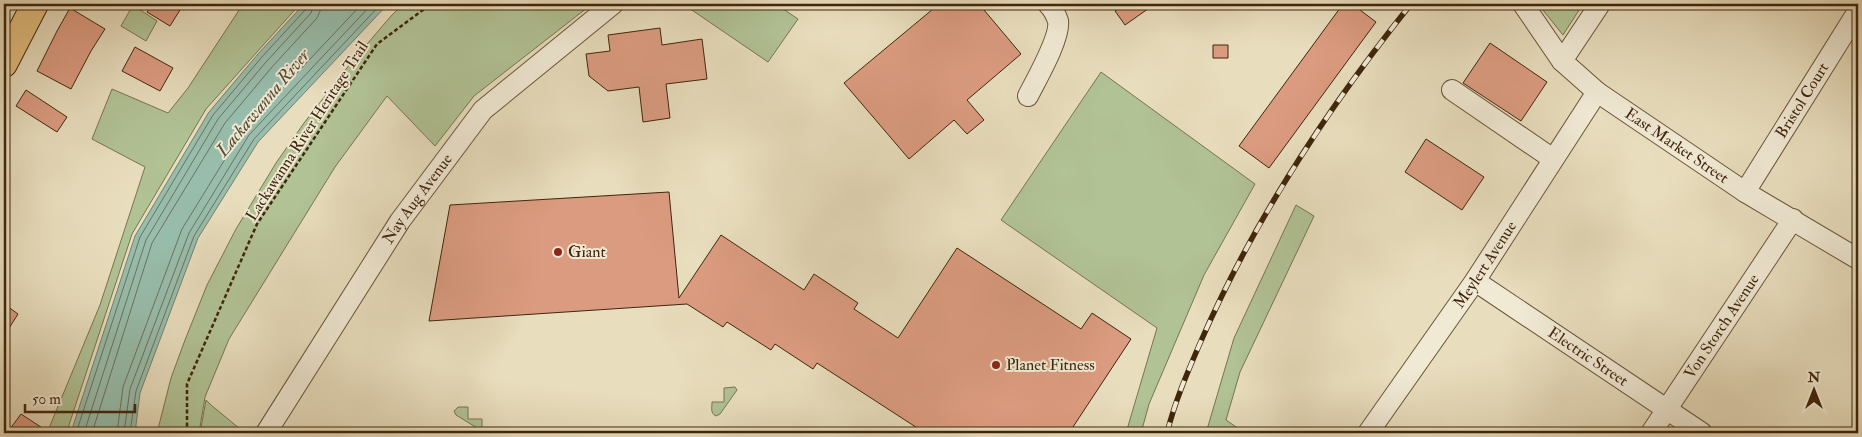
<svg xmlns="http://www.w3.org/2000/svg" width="1862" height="437" viewBox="0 0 1862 437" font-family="'IM FELL Double Pica',serif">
	<rect width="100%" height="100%" fill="#e8ddbd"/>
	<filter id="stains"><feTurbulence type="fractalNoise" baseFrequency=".004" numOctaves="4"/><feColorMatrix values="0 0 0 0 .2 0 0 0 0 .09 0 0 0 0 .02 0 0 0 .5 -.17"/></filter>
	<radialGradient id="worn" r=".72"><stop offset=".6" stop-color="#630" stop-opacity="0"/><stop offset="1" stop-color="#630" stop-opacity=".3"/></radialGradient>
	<path fill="#b1c295" stroke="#787450" d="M243 4H300L206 109 132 234 69 425 68 433H47L100 305 145 167 92 139 112 89 168 113 188 88Z
		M403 4H592L474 96 435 146 387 96 335 167 229 339 205 397 199 433H157L171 378 185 340 207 285 236 229 276 163 304 123 350 64 391 16Z
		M683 4H776L798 19 768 62Z
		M1538 4H1583L1563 35Z
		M133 5 157 21 146 41 121 26Z
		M1101 72 1255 184 1204 275 1149 404 1141 433H1126L1157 328 1001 220Z
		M1296 205 1314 216 1240 372 1226 420 1245 433H1206L1234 338Z
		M735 387 737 390 720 414 716 416C710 413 712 408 712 402H724V388Z
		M206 400 211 405 245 433H200Z
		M458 407H468V419H482V431L456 415 454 411Z"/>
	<path fill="#98bdac" stroke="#75816c" d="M304 4H388L258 142 198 238 140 393 135 433H73V426L135 236 209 112 258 54Z"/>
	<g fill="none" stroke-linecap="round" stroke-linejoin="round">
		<path stroke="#6c725c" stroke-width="1" d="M78 433V427L140 237 213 115 261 58 306 9 307 4
			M84 433 146 240 218 119 266 62 311 13 314 4
			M92 433 152 243 225 123 272 67 317 18 320 11 321 4
			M117 433 123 387 182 229 243 130 362 4
			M124 433 130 389 189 233 249 135 372 4
			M130 433 136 391 194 236 254 139 381 4"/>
	</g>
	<path fill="#db9b80" stroke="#40260b" d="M152 4H170L180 10 170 26 147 12Z
		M939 4H979L1021 54 967 100 984 120 967 134 954 120 909 159 844 83Z
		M1126 4H1155L1125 25 1115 11Z
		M1343 4H1352L1376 22 1269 168 1239 146Z
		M70 8 105 29 91 51 71 89 37 71 57 31Z
		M660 28 662 45 702 39 707 79 666 84 670 118 643 122 639 87 608 91 589 76 586 54 610 51 608 35Z
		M1490 43 1547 82 1521 121 1463 83Z
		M1213 45H1228V58H1213Z
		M135 47 173 68 160 91 122 71Z
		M26 90 67 117 57 132 16 106Z
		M1426 139 1484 177 1462 210 1405 172Z
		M669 192 679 298 721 235 804 290 814 274 858 303 854 309 898 338 957 248 1081 329 1092 313 1131 339 1069 433H925L817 363 813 369 775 344 771 350 727 322 723 327 687 304 429 321 450 205Z
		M4 304 18 314 4 336Z
		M21 414 50 433H7Z"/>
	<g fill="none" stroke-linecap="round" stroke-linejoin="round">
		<g stroke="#6a5438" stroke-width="22">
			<g id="minor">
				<path id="s1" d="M1523 4 1562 61 1597 92 1745 192 1858 259"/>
				<path d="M1562 61 1600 4"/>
				<path d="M1452 90 1553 159"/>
				<path d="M1028 96C1036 80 1061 37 1058 21 1056 15 1053 9 1048 4"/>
				<path id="s2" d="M1745 192 1858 11"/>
				<path id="s3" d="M1475 281 1702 433"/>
				<path id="s4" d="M266 433 400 221 483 110 613 4"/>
				<path id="s5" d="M1368 433 1475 281 1597 92"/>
				<path id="s6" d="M1651 433 1793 219"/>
			</g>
		</g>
		<g stroke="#40260b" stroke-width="28">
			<path id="major" d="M4 64 35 4"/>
		</g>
		<path stroke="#40260b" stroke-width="2.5" stroke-dasharray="4 2.5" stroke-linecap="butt" d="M554 4 564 9 574 4
			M187 433V384L257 224 377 44 431 4"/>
		<use href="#minor" stroke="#f0e9d4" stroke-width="20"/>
		<use href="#major" stroke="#e4be7e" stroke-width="26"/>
		<g stroke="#40260b" stroke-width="5.5">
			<path id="rail" d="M1167 433C1175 401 1188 371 1201 341 1253 222 1330 105 1411 4"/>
		</g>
		<use href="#rail" stroke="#f0e9d4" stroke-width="4" stroke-dasharray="11" stroke-linecap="butt"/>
	</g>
	<g fill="#8f2418" stroke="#f0e9d4" stroke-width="2">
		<circle cx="558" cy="252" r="5"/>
		<circle cx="996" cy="365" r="5"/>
	</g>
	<g text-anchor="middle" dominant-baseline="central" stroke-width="4" stroke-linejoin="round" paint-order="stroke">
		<g font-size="16" fill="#40260b" stroke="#f0e9d4">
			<text stroke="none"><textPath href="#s2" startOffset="108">Bristol Court</textPath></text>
			<text transform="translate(307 131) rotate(-57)">Lackawanna River Heritage Trail</text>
			<text stroke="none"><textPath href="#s1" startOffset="212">East Market Street</textPath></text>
			<text stroke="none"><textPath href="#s4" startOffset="279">Nay Aug Avenue</textPath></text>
			<text stroke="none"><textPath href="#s5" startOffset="205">Meylert Avenue</textPath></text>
			<text stroke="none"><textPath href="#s6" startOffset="128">Von Storch Avenue</textPath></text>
			<text stroke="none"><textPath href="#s3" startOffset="136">Electric Street</textPath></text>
		</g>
		<g font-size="16" fill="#40260b" stroke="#f0e9d4" text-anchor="start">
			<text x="568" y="252">Giant</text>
			<text x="1006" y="365">Planet Fitness</text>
		</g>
		<g font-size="18" font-style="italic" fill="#564c33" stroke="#f0e9d4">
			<text transform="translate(263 103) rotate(-50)">Lackawanna River</text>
		</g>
	</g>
	<rect width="1862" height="437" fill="none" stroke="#e8ddbd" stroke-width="20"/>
	<rect x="5" y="5" width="1852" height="427" fill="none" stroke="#40260b" stroke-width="2.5"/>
	<rect x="10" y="10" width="1842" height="417" fill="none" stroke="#40260b"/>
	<g transform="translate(1814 390)" stroke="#f0e9d4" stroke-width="4" paint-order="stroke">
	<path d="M0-4L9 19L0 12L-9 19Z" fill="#40260b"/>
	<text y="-8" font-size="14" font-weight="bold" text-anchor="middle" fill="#40260b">N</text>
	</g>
	<path d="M25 404v8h110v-8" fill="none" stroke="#40260b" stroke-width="2.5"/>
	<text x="32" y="404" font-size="15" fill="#40260b" stroke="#f0e9d4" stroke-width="4" paint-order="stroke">50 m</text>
	<rect width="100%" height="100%" filter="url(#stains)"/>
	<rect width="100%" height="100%" fill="url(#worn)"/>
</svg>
